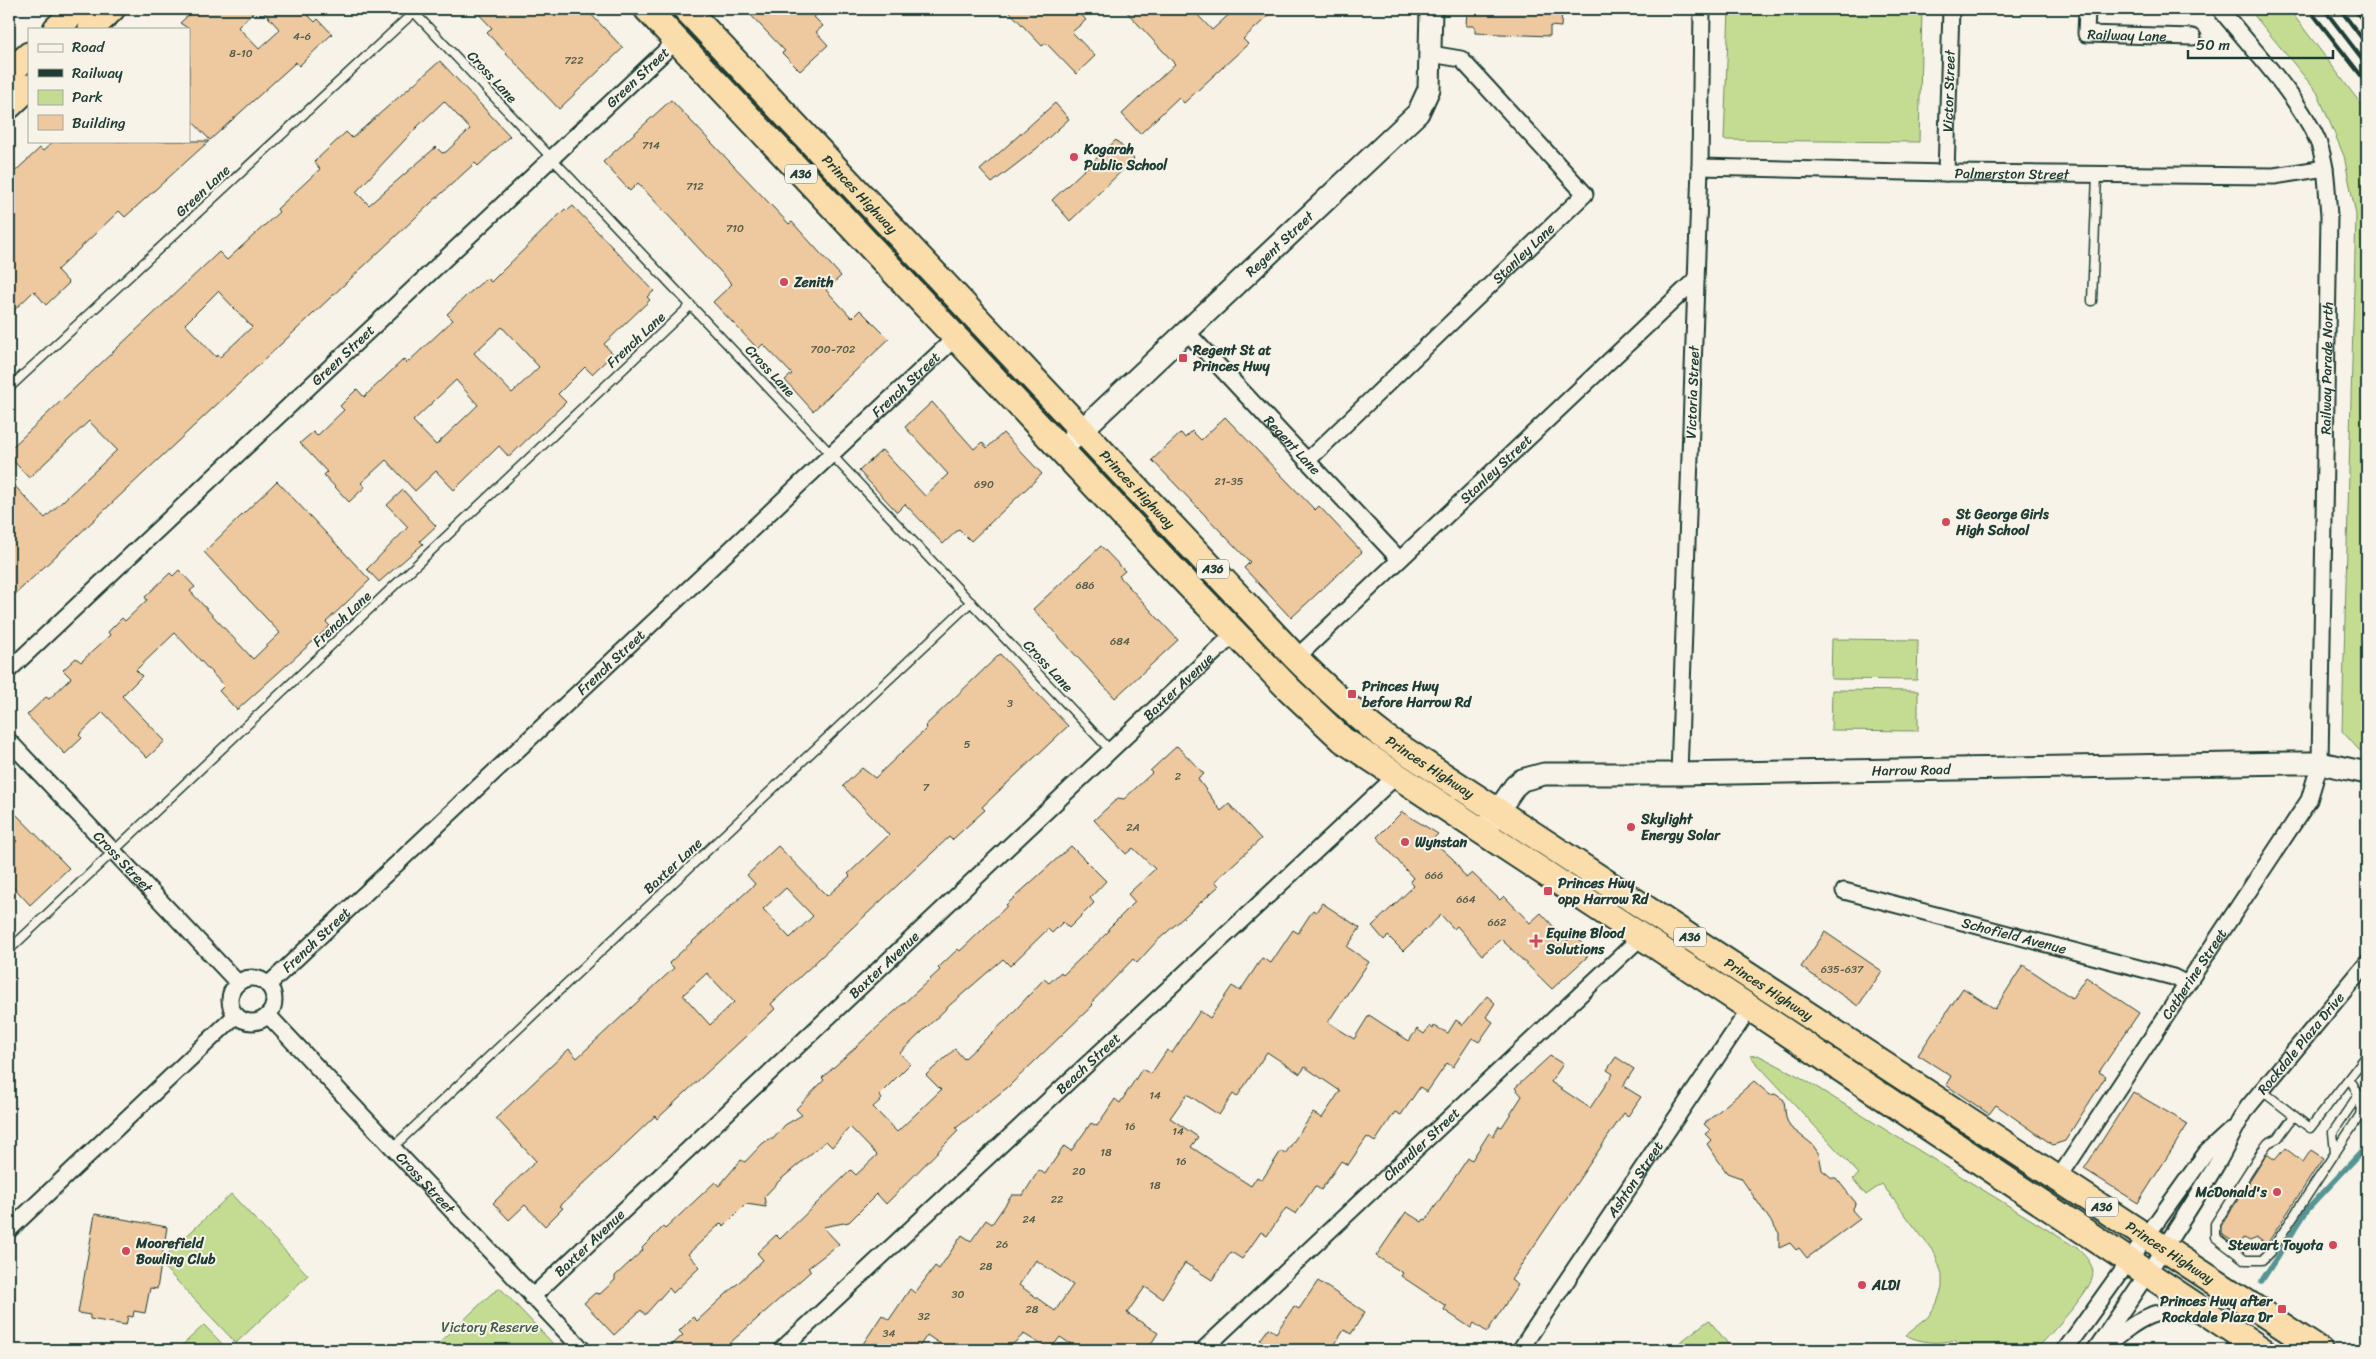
<svg xmlns="http://www.w3.org/2000/svg" width="2376" height="1359" viewBox="0 0 2376 1359" font-family="Sriracha,sans-serif">
	<rect width="100%" height="100%" fill="#f7f3e8"/>
	<filter id="ink" filterUnits="userSpaceOnUse"><feTurbulence type="fractalNoise" baseFrequency=".02" numOctaves="2"/><feDisplacementMap in="SourceGraphic" scale="10" xChannelSelector="R" yChannelSelector="G"/><feConvolveMatrix kernelMatrix="1 2 1 2 8 2 1 2 1" color-interpolation-filters="sRGB"/></filter>
	<g filter="url(#ink)">
		<path fill="#c4dc92" stroke="#728c63" d="M1729 9H1922L1919 142 1724 140Z
			M2249 9H2289L2367 112V751L2359 750 2342 731 2356 215 2344 156 2317 92Z
			M1832 639 1918 640 1917 680 1831 679Z
			M1832 690 1918 691V731L1831 730Z
			M1758 1055 1800 1077 2077 1248C2084 1255 2093 1263 2093 1274 2093 1290 2048 1336 2036 1350H1963L1955 1340C1937 1344 1922 1343 1905 1335L1928 1317 1937 1303 1942 1288V1274L1935 1254 1882 1184 1866 1195 1853 1179 1859 1174 1750 1056Z
			M231 1194 308 1275 236 1343 159 1262Z
			M500 1288 559 1350H432L491 1294Z
			M1709 1320 1733 1350H1670Z
			M204 1325 228 1350H177Z"/>
		<g fill="none" stroke-linecap="round" stroke-linejoin="round">
			<path stroke="#579494" stroke-width="5.5" d="M2261 1282 2308 1209 2367 1146"/>
		</g>
		<path fill="#eec89e" stroke="#1f3d34" fill-rule="evenodd" d="M195 9H257L238 27 259 49 280 30 261 9H302L315 22 318 19 332 34 299 66 296 62 210 140 189 118V29L180 23Z
			M474 9H586L623 48 559 109 487 33 492 28Z
			M745 9H823L814 17 823 26 816 32 828 45 800 71 782 53 785 51Z
			M1007 9H1076L1086 20 1072 32 1095 56 1076 74 1046 43 1042 46Z
			M1124 9H1192L1212 30 1235 9H1276L1243 39 1248 44 1184 103 1179 97 1140 134 1122 114 1175 64Z
			M1467 9H1562L1561 27 1550 26V36L1475 33V26H1466Z
			M440 61 510 136 478 166 475 163 431 203 9 600V480L45 518 117 450 89 421 29 478 9 456V450L219 252 227 260 279 212 277 209 320 169 314 162 346 132 352 138ZM444 101 470 129 446 152 442 153 436 147 369 205 356 192 417 127ZM218 291 252 327 220 357 217 355 216 357 185 324Z
			M671 100 789 224 792 222 841 276 826 290 852 318 860 310 889 339 813 411 785 380 792 374 763 344 758 349 713 302 732 284 638 183 630 191 603 162Z
			M1055 103 1069 119 1036 149 992 183 980 170Z
			M1116 140 1134 159 1070 221 1052 200Z
			M54 141H209L125 217 119 211 57 270 69 283 46 305 34 291 9 315V177L40 148 43 151Z
			M573 206 654 291 647 297 650 300 604 344 613 354 592 374 585 367 558 394 566 402 509 457 499 446 454 490 436 471 415 491 386 460 361 483 365 487 349 502 324 475 327 472 300 443 313 432 317 436 344 410 340 406 357 389 364 397 404 359 407 363 453 320 447 314 467 295 487 278 491 282 565 209 567 211ZM502 327 539 367 512 393 474 353ZM456 380 478 405 436 445 413 421Z
			M932 402 974 449 982 442 987 448 1003 433 1042 474 971 541 959 529 943 544 905 504 897 512 859 471 882 450 925 496 948 474 905 427Z
			M1225 417 1315 510 1319 506 1362 552 1291 618 1244 568 1250 562 1152 460 1181 433 1185 438 1192 431 1201 440Z
			M277 481 370 580 326 622 330 626 237 710 219 691 224 686 175 633 136 670 142 676 122 696 165 741 147 758 103 712 79 735 82 738 65 754 27 715 46 697 49 699 71 678 63 670 76 658 81 662 110 635 108 632 122 618 125 621 147 600 145 597 170 573 173 576 179 570 195 587 190 591 253 659 280 633 204 552Z
			M403 490 436 526 420 541 423 544 379 582 367 569 408 527 387 505Z
			M1101 546 1125 571 1119 576 1178 640 1115 698 1033 609Z
			M1000 654 1068 726 982 807 985 810 952 840 949 837 771 1004 775 1009 657 1119 655 1116 611 1158 560 1206 563 1208 545 1226 525 1205 509 1220 493 1203 536 1161 496 1118 569 1049 577 1058 674 968 669 963 755 884 747 875 778 846 827 896 850 876 848 874 889 835 843 786 862 768 875 778 927 728 925 726ZM786 888 813 916 790 938 763 909ZM707 973 734 1002 710 1025 683 995Z
			M1177 746 1204 774 1198 779 1221 811 1229 804 1261 839 1215 881 1219 886 1157 941 1137 963 1133 959 1091 1003 1093 1005 1008 1087 956 1128 958 1131 886 1204 877 1194 849 1222 823 1227 839 1244 808 1268 811 1271 722 1350H666L683 1335 679 1331 693 1317 697 1321 763 1260 757 1253 776 1235 780 1239 851 1170 856 1175 877 1155 850 1127 832 1147 826 1141 779 1181 764 1197 766 1207 746 1204 724 1226 721 1223 688 1254 700 1267 673 1293 669 1288 645 1315 641 1310 614 1335 584 1303 595 1293 600 1294 615 1280V1276L643 1250 642 1248 663 1227 665 1229 715 1182 719 1186 741 1160 745 1162 762 1144 769 1139H773L785 1125 802 1115 796 1109 824 1080 822 1078 940 970 938 968 958 949 960 951 1007 906 1006 905 1071 846 1106 881 1090 898 1094 903 1069 928 1063 922 1052 933 1048 929 1010 966 1003 959 951 1004 900 1053 910 1064 879 1095 882 1099 873 1107 897 1132 941 1090 926 1075 955 1049 964 1059 1005 1021 1044 979 1049 983 1061 972 1063 975 1109 931 1108 929 1135 902 1128 894 1155 869 1133 848 1126 854 1094 820 1118 798 1124 799 1152 773 1150 771Z
			M9 807 69 868 30 905 9 882V849L17 841 9 833Z
			M1402 812 1438 834 1432 840 1453 859 1466 878 1472 873 1500 900 1504 896 1530 923 1541 913 1567 941 1574 935 1590 952 1586 958 1552 989 1501 939 1482 955 1457 926 1454 929 1441 915 1403 951 1388 936 1384 940 1372 926 1414 886 1410 881 1413 878 1377 837Z
			M1322 903 1360 928 1347 947 1369 962 1328 1022 1354 1039 1369 1015 1409 1041 1417 1029 1424 1034 1430 1026 1433 1029 1434 1026 1448 1033 1456 1020 1463 1025 1487 996 1495 1003 1486 1017 1493 1022 1479 1042 1472 1038 1453 1067 1447 1063 1427 1092 1420 1087 1401 1115 1395 1112 1375 1142 1367 1137 1348 1165 1341 1161 1321 1190 1315 1186 1296 1214 1286 1208 1267 1236 1261 1232 1242 1259 1231 1252 1212 1280 1185 1263 1162 1298 1145 1287 1127 1313 1158 1333 1147 1350H1080L1060 1337 1050 1350 1024 1334 1006 1350H949L927 1335 917 1350H859L882 1315 889 1320 910 1289 915 1293 935 1266 939 1269 962 1235 971 1241 986 1220 992 1224 1012 1195H1023L1039 1170 1045 1174 1064 1146 1071 1151 1091 1123 1097 1126 1115 1099 1120 1103 1142 1069 1151 1074 1167 1050 1172 1053 1200 1011 1210 1018 1232 986 1240 991 1262 958 1271 963 1293 930 1298 933 1313 910 1316 912ZM1267 1052 1300 1074 1305 1067 1340 1091 1322 1118 1313 1113 1285 1154 1281 1151 1262 1180 1257 1177 1251 1186 1191 1147 1198 1137 1170 1118 1187 1094 1219 1115 1233 1094 1237 1097ZM1036 1260 1073 1285 1055 1311 1019 1285Z
			M1825 932 1882 971 1858 1006 1801 967Z
			M2023 965 2072 998 2086 977 2139 1013 2099 1072 2106 1076 2065 1141 2053 1145 1996 1105 1989 1114 1946 1085 1951 1076 1918 1055 1963 988 1995 1009Z
			M1550 1056 1563 1064 1551 1082 1590 1108 1613 1074 1607 1070 1616 1057 1634 1069 1623 1086 1641 1097 1628 1116 1624 1113 1511 1280 1518 1285 1487 1332 1474 1323 1471 1328 1444 1310 1446 1306 1401 1276 1403 1273 1376 1256 1406 1212 1422 1222 1424 1219 1426 1220 1468 1158 1472 1160 1489 1133 1493 1136 1499 1126 1502 1127 1522 1096 1515 1088Z
			M1754 1081 1770 1095 1775 1094 1784 1100 1786 1118 1790 1127 1812 1144 1819 1154 1822 1170 1832 1178H1836L1856 1203 1852 1210 1860 1219 1807 1258 1799 1248 1796 1250 1790 1243 1779 1248V1233L1741 1178 1727 1173 1707 1144 1711 1140 1705 1134 1710 1130 1704 1124Z
			M2133 1092 2188 1124 2138 1203 2084 1169Z
			M2285 1148 2303 1162 2311 1150 2323 1158 2267 1244 2257 1238 2250 1241 2244 1238 2239 1245 2221 1234V1226L2267 1154 2275 1160Z
			M95 1214 167 1227 157 1289 150 1288 145 1313 134 1311 133 1317 128 1316 126 1325 90 1319V1315L78 1313Z
			M1318 1281 1365 1312 1351 1334 1344 1330 1331 1350H1261L1265 1344 1260 1340 1269 1328 1276 1333 1294 1306 1299 1309Z"/>
		<g fill="none" stroke-linecap="round" stroke-linejoin="round">
			<g stroke="#1f3d34" stroke-width="11">
				<path id="service" d="M411 9 1111 751
					M2092 301 2097 175
					M9 388 414 12
					M9 950 691 305
					M2261 1090 2310 1128 2367 1055
					M2294 1116 2278 1138 2268 1143 2262 1151 2215 1224V1237L2245 1260H2262L2270 1252 2360 1115C2363 1100 2357 1091 2349 1078
					M392 1148 971 602
					M2335 1153 2333 1132 2359 1094"/>
			</g>
			<g stroke="#1f3d34" stroke-width="19">
				<g id="minor">
					<path id="s1" d="M2087 9 2086 34 2193 37"/>
					<path id="s2" d="M1700 167 1946 173 2274 176 2325 168"/>
					<path id="s3" d="M1946 173 1951 9"/>
					<path id="s4" d="M1186 331 1399 559"/>
					<path id="s5" d="M1307 461 1585 194 1461 59 1431 54"/>
					<path id="s6" d="M1296 658 1696 279"/>
					<path id="s7" d="M9 670 677 40"/>
					<path id="s8" d="M9 741 238 983"/>
					<path id="s9" d="M1679 774 1700 167 1702 9"/>
					<path id="s10" d="M1844 891 2173 977 2185 983"/>
					<circle cx="252" cy="1000" r="22"/>
					<path id="s11" d="M268 985 955 338"/>
					<path id="s12" d="M268 1015 583 1350"/>
					<path id="s13" d="M2058 1179 2309 800 2320 763 2329 216C2327 192 2327 166 2319 144 2302 101 2250 46 2220 9"/>
					<path d="M9 1230 236 1015"/>
					<path id="s14" d="M532 1297 1235 633"/>
					<path id="s15" d="M781 1350 1395 777"/>
					<path id="s16" d="M1203 1350 1640 938"/>
					<path id="s17" d="M1520 1350 1750 1008"/>
					<path d="M2065 1350 2206 1153 2231 1130"/>
					<path id="s18" d="M2095 1350C2137 1290 2177 1230 2215 1167 2227 1148 2235 1126 2248 1107L2367 963"/>
					<path d="M2101 1350C2135 1322 2154 1303 2201 1314"/>
				</g>
			</g>
			<g stroke="#1f3d34" stroke-width="25">
				<g id="secondary">
					<path id="s19" d="M1062 449 1418 113 1429 89 1431 9"/>
					<path id="s20" d="M1483 833 1515 786 1522 780 1544 774H1679L2290 763H2320L2367 773"/>
				</g>
			</g>
			<g stroke="#1f3d34" stroke-width="29">
				<g id="trunk">
					<path d="M647 9 1177 573 1288 688 1343 740 1750 1008 2262 1350"/>
					<path id="s21" d="M686 9 1296 658C1324 686 1352 712 1383 736L2319 1350"/>
					<path d="M56 29 78 9"/>
					<path d="M91 29 112 9"/>
					<path d="M9 73 29 55"/>
					<path d="M9 106 29 87"/>
				</g>
			</g>
			<use href="#service" stroke="#f7f3e8" stroke-width="8"/>
			<use href="#minor" stroke="#f7f3e8" stroke-width="15"/>
			<use href="#secondary" stroke="#f7f3e8" stroke-width="21"/>
			<use href="#trunk" stroke="#fbddab" stroke-width="25"/>
			<path stroke="#1f3d34" stroke-width="4" d="M2309 9 2367 83
				M2324 9 2367 65
				M2340 9 2367 45
				M2354 9 2367 25"/>
		</g>
	</g>
	<g fill="#d1495b" stroke="#f7f3e8" stroke-width="2">
		<circle cx="1074" cy="157" r="5"/>
		<circle cx="784" cy="282" r="5"/>
		<rect x="1178" y="353" width="10" height="10" rx="2.5"/>
		<circle cx="1946" cy="522" r="5"/>
		<rect x="1347" y="689" width="10" height="10" rx="2.5"/>
		<circle cx="1631" cy="827" r="5"/>
		<circle cx="1405" cy="842" r="5"/>
		<rect x="1543" y="886" width="10" height="10" rx="2.5"/>
		<path d="M1533.5 933.5h5v5h5v5h-5v5h-5v-5h-5v-5h5z"/>
		<circle cx="2277" cy="1192" r="5"/>
		<circle cx="2333" cy="1245" r="5"/>
		<circle cx="126" cy="1251" r="5"/>
		<circle cx="1862" cy="1285" r="5"/>
		<rect x="2277" y="1304" width="10" height="10" rx="2.5"/>
	</g>
	<g text-anchor="middle" dominant-baseline="central" stroke-width="4" stroke-linejoin="round" paint-order="stroke">
		<g font-size="11" fill="#53604e">
			<text x="302" y="36">4-6</text>
			<text x="241" y="53">8-10</text>
			<text x="574" y="60">722</text>
			<text x="651" y="145">714</text>
			<text x="695" y="186">712</text>
			<text x="735" y="228">710</text>
			<text x="833" y="349">700-702</text>
			<text x="1229" y="481">21-35</text>
			<text x="984" y="484">690</text>
			<text x="1085" y="585">686</text>
			<text x="1120" y="641">684</text>
			<text x="1010" y="703">3</text>
			<text x="967" y="744">5</text>
			<text x="1178" y="776">2</text>
			<text x="926" y="787">7</text>
			<text x="1133" y="827">2A</text>
			<text x="1434" y="875">666</text>
			<text x="1466" y="899">664</text>
			<text x="1497" y="922">662</text>
			<text x="1842" y="969">635-637</text>
			<text x="1155" y="1095">14</text>
			<text x="1130" y="1126">16</text>
			<text x="1178" y="1131">14</text>
			<text x="1106" y="1152">18</text>
			<text x="1181" y="1161">16</text>
			<text x="1079" y="1171">20</text>
			<text x="1155" y="1185">18</text>
			<text x="1057" y="1199">22</text>
			<text x="1029" y="1219">24</text>
			<text x="1002" y="1244">26</text>
			<text x="986" y="1266">28</text>
			<text x="958" y="1294">30</text>
			<text x="1032" y="1309">28</text>
			<text x="924" y="1316">32</text>
			<text x="889" y="1333">34</text>
		</g>
		<g fill="#f7f3e8" stroke="#60746a" stroke-width="1">
			<rect x="785" y="164.5" width="32" height="19" rx="4"/>
			<rect x="1197" y="559.5" width="32" height="19" rx="4"/>
			<rect x="1674" y="927.5" width="32" height="19" rx="4"/>
			<rect x="2086" y="1197.5" width="32" height="19" rx="4"/>
		</g>
		<g font-size="12" font-weight="bold" fill="#1f3d34">
			<text x="801" y="174">A36</text>
			<text x="1213" y="569">A36</text>
			<text x="1690" y="937">A36</text>
			<text x="2102" y="1207">A36</text>
		</g>
		<g font-size="14" fill="#1f3d34" stroke="#f7f3e8">
			<text stroke="none"><textPath href="#s1" startOffset="66">Railway Lane</textPath></text>
			<text transform="translate(492 77) rotate(47)">Cross Lane</text>
			<text stroke="none"><textPath href="#s7" startOffset="864">Green Street</textPath></text>
			<text stroke="none"><textPath href="#s3" startOffset="82">Victor Street</textPath></text>
			<text stroke="none"><textPath href="#s2" startOffset="312">Palmerston Street</textPath></text>
			<text transform="translate(203 191) rotate(-43)">Green Lane</text>
			<text stroke="none"><textPath href="#s21" startOffset="254">Princes Highway</textPath></text>
			<text stroke="none"><textPath href="#s19" startOffset="299">Regent Street</textPath></text>
			<text stroke="none"><textPath href="#s5" startOffset="300">Stanley Lane</textPath></text>
			<text transform="translate(636 340) rotate(-43)">French Lane</text>
			<text stroke="none"><textPath href="#s7" startOffset="459">Green Street</textPath></text>
			<text stroke="none"><textPath href="#s13" startOffset="888">Railway Parade North</textPath></text>
			<text transform="translate(770 371) rotate(47)">Cross Lane</text>
			<text stroke="none"><textPath href="#s11" startOffset="876">French Street</textPath></text>
			<text stroke="none"><textPath href="#s9" startOffset="382">Victoria Street</textPath></text>
			<text stroke="none"><textPath href="#s4" startOffset="156">Regent Lane</textPath></text>
			<text stroke="none"><textPath href="#s6" startOffset="275">Stanley Street</textPath></text>
			<text stroke="none"><textPath href="#s21" startOffset="659">Princes Highway</textPath></text>
			<text transform="translate(342 619) rotate(-43)">French Lane</text>
			<text stroke="none"><textPath href="#s11" startOffset="471">French Street</textPath></text>
			<text transform="translate(1048 666) rotate(47)">Cross Lane</text>
			<text stroke="none"><textPath href="#s14" startOffset="889">Baxter Avenue</textPath></text>
			<text stroke="none"><textPath href="#s21" startOffset="1064">Princes Highway</textPath></text>
			<text stroke="none"><textPath href="#s20" startOffset="456">Harrow Road</textPath></text>
			<text stroke="none"><textPath href="#s8" startOffset="166">Cross Street</textPath></text>
			<text transform="translate(673 866) rotate(-43)">Baxter Lane</text>
			<text stroke="none"><textPath href="#s10" startOffset="176">Schofield Avenue</textPath></text>
			<text stroke="none"><textPath href="#s11" startOffset="66">French Street</textPath></text>
			<text stroke="none"><textPath href="#s14" startOffset="484">Baxter Avenue</textPath></text>
			<text stroke="none"><textPath href="#s13" startOffset="246">Catherine Street</textPath></text>
			<text stroke="none"><textPath href="#s21" startOffset="1469">Princes Highway</textPath></text>
			<text stroke="none"><textPath href="#s18" startOffset="370">Rockdale Plaza Drive</textPath></text>
			<text stroke="none"><textPath href="#s15" startOffset="420">Beach Street</textPath></text>
			<text stroke="none"><textPath href="#s16" startOffset="300">Chandler Street</textPath></text>
			<text stroke="none"><textPath href="#s17" startOffset="206">Ashton Street</textPath></text>
			<text stroke="none"><textPath href="#s12" startOffset="230">Cross Street</textPath></text>
			<text stroke="none"><textPath href="#s14" startOffset="79">Baxter Avenue</textPath></text>
			<text stroke="none"><textPath href="#s21" startOffset="1949">Princes Highway</textPath></text>
		</g>
		<g font-size="14" font-weight="bold" fill="#1f3d34" stroke="#f7f3e8" text-anchor="start">
			<text x="1084" y="149">Kogarah<tspan x="1084" dy="16">Public School</tspan></text>
			<text x="794" y="282">Zenith</text>
			<text x="1193" y="350">Regent St at<tspan x="1193" dy="16">Princes Hwy</tspan></text>
			<text x="1956" y="514">St George Girls<tspan x="1956" dy="16">High School</tspan></text>
			<text x="1362" y="686">Princes Hwy<tspan x="1362" dy="16">before Harrow Rd</tspan></text>
			<text x="1641" y="819">Skylight<tspan x="1641" dy="16">Energy Solar</tspan></text>
			<text x="1415" y="842">Wynstan</text>
			<text x="1558" y="883">Princes Hwy<tspan x="1558" dy="16">opp Harrow Rd</tspan></text>
			<text x="1546" y="933">Equine Blood<tspan x="1546" dy="16">Solutions</tspan></text>
			<text x="2267" y="1192" text-anchor="end">McDonald's</text>
			<text x="136" y="1243">Moorefield<tspan x="136" dy="16">Bowling Club</tspan></text>
			<text x="2323" y="1245" text-anchor="end">Stewart Toyota</text>
			<text x="1872" y="1285">ALDI</text>
			<text x="2272" y="1301" text-anchor="end">Princes Hwy after<tspan x="2272" dy="16">Rockdale Plaza Dr</tspan></text>
		</g>
		<g font-size="14" fill="#405d47" stroke="#f7f3e8">
			<text x="490" y="1327">Victory Reserve</text>
		</g>
	</g>
	<rect width="2376" height="1359" fill="none" stroke="#f7f3e8" stroke-width="30"/>
	<rect x="15" y="15" width="2346" height="1329" fill="none" stroke="#1f3d34" stroke-width="2" filter="url(#ink)"/>
	<rect x="28" y="28" width="162" height="115" fill="#f7f3e8" stroke="#a1aaa0"/>
	<rect x="38" y="44" width="25" height="8" fill="#f7f3e8" stroke="#a1aaa0"/>
	<text x="72" y="52" font-size="15" fill="#1f3d34">Road</text>
	<rect x="38" y="69" width="25" height="8" fill="#1f3d34" stroke="#a1aaa0"/>
	<text x="72" y="78" font-size="15" fill="#1f3d34">Railway</text>
	<rect x="38" y="90" width="25" height="15" fill="#c4dc92" stroke="#a1aaa0"/>
	<text x="72" y="102" font-size="15" fill="#1f3d34">Park</text>
	<rect x="38" y="115" width="25" height="15" fill="#eec89e" stroke="#a1aaa0"/>
	<text x="72" y="128" font-size="15" fill="#1f3d34">Building</text>
	<path d="M2188 50v8h145v-8" fill="none" stroke="#1f3d34" stroke-width="2.5"/>
	<text x="2196" y="50" font-size="15" fill="#1f3d34" stroke="#f7f3e8" stroke-width="4" paint-order="stroke">50 m</text>
</svg>
